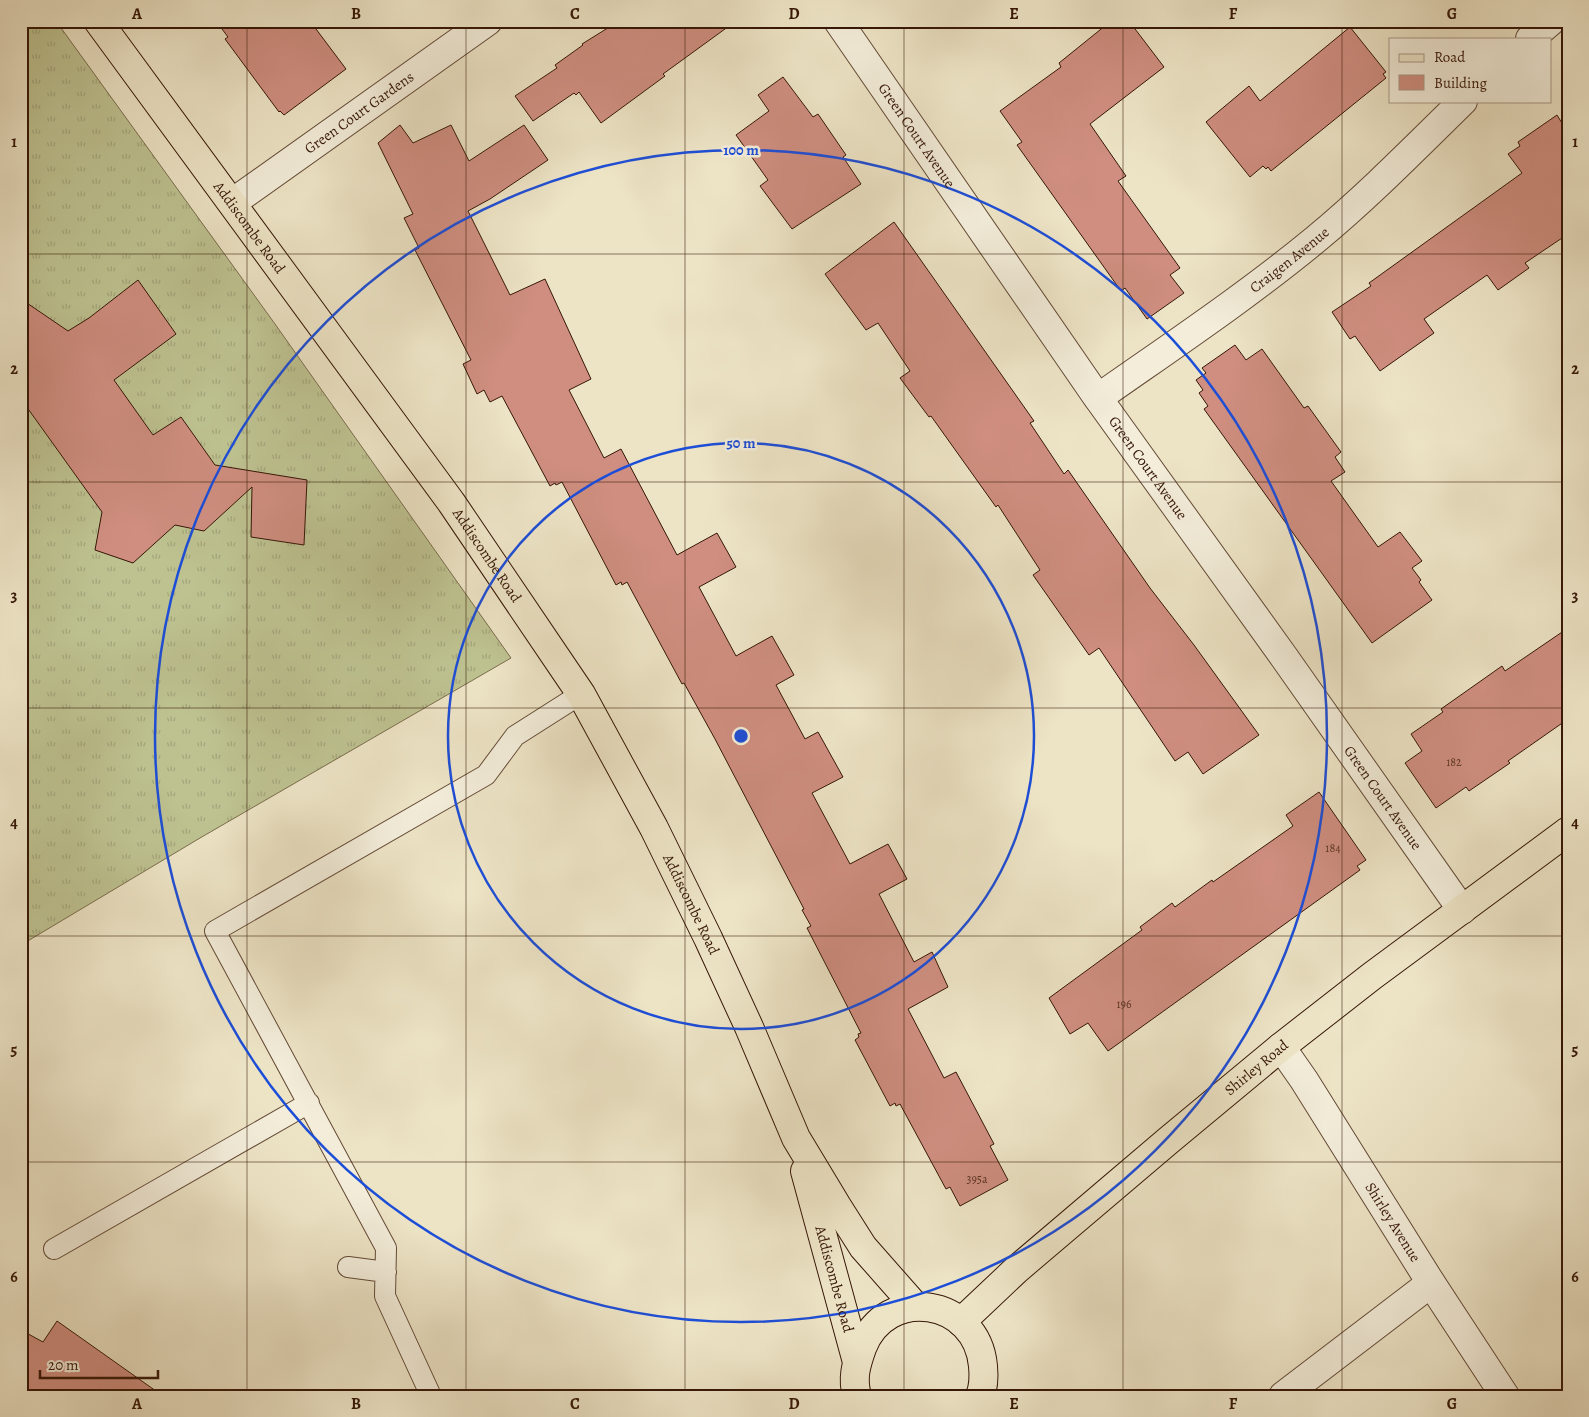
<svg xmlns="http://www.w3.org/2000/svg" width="1589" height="1417" viewBox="0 0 1589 1417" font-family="Alegreya,serif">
	<defs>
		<pattern id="grass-tufts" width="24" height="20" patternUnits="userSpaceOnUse" patternTransform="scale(1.25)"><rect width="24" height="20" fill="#bec291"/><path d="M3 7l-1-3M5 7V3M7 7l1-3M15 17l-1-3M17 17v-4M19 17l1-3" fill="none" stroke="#a4a67c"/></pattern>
	</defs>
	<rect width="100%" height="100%" fill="#ede4c6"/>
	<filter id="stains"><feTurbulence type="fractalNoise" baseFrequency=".004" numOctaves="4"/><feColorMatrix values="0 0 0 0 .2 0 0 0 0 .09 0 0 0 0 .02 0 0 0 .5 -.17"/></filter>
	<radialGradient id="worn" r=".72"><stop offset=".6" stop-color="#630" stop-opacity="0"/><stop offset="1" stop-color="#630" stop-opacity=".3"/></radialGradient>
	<path fill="url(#grass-tufts)" stroke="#7a6c4c" d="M21 21H56L275 324 511 658 200 838 21 945Z"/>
	<path fill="#cf8e80" stroke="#351606" d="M216 21H310L346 69 284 115 280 111 279 112 225 39 228 37Z
		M619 21H736L663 74 665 76 601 123 579 92 576 95 574 93 533 121 515 96 557 68 555 65 583 45 582 44Z
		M1111 21H1129L1164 67 1090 124 1126 176 1118 181 1180 268 1170 275 1184 293 1147 319 1125 288 1121 291 1017 145 1022 142 1000 111 1061 67 1059 63Z
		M1350 27 1386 72 1383 74 1386 78 1271 171 1268 167 1266 169 1263 166 1250 177 1206 122 1249 86 1260 101Z
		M783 77 813 117 818 114 846 155 843 157 861 184 792 229 760 186 768 180 736 135 769 111 758 95Z
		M1557 115 1568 133V234L1525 263 1529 268 1498 290 1487 275 1424 319 1434 333 1380 371 1355 336 1350 339 1332 312 1371 286 1369 283 1522 173 1508 154 1520 146 1518 142Z
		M400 125 413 143 451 125 469 161 524 125 548 160 490 199 468 211 510 295 545 279 591 379 569 390 604 458 621 449 677 555 717 533 736 567 699 587 736 656 772 636 794 675 776 685 805 739 818 732 843 777 812 793 850 864 888 844 907 879 879 894 914 962 932 952 948 987 908 1009 944 1078 956 1072 994 1144 990 1146 1008 1180 960 1206 950 1187 946 1189 900 1104 896 1106 895 1103 890 1106 855 1040 859 1037 858 1034 861 1033 807 928 811 926 802 910 804 909 715 739 684 683 682 684 627 582 622 585 621 582 616 585 562 482 556 485 555 483 550 486 502 396 490 402 484 390 477 394 463 364 471 360 415 250 419 248 404 218 413 214 378 143Z
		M894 222 1034 421 1030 423 1064 474 1068 470 1150 588 1194 645 1259 735 1203 774 1188 752 1175 761 1099 648 1089 655 1033 575 1040 570 998 505 996 507 931 416 929 417 900 378 910 371 878 323 866 330 825 274Z
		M138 280 176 334 114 380 153 435 181 417 215 465 307 480 304 545 251 537 252 487 204 531 175 525 133 563 95 550 102 512 21 399V299L68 331 89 318Z
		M1235 345 1246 360 1262 349 1304 408 1308 406 1341 452 1335 457 1345 472 1331 481 1378 547 1400 532 1422 561 1412 568 1421 580 1419 582 1432 600 1372 643 1204 409 1208 406 1199 393 1203 390 1196 380 1206 373 1202 368Z
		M1568 628V719L1508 761 1510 763 1469 791 1466 787 1436 808 1405 763 1422 751 1411 734 1443 712 1441 709 1502 666 1505 671Z
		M1319 792 1366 860 1357 866 1360 870 1108 1051 1088 1023 1070 1034 1049 998 1142 930 1140 927 1172 903 1175 907 1212 880 1213 882 1293 826 1286 815Z
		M57 1321 163 1396H21V1330L43 1342Z"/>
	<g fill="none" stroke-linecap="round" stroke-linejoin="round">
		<g stroke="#634a36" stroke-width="22">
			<path id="lane" d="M54 1249 309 1103
				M348 1267 386 1272
				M431 1396 385 1296 386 1248 215 931 486 775 515 736 581 694"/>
		</g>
		<g stroke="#634a36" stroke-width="30">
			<g id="street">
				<path id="s1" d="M838 21 1095 394 1284 657 1462 910"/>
				<path d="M1530 39 1551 21"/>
				<path id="s2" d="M232 203 488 21"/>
				<path id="s3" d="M1098 398C1172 346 1247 296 1316 239 1368 196 1415 148 1463 101"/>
				<path id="s4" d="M1281 1047 1304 1080 1431 1283 1505 1396"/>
				<path d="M1283 1396 1431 1283"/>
			</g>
		</g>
		<g stroke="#351606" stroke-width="30">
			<g id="primary">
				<path id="s5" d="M961 1322 1016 1270 1169 1140 1281 1047 1372 976 1568 831"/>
			</g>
		</g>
		<g stroke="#351606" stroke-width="30">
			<g id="highway">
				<path id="s6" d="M98 21 451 502 581 694 654 828 708 938 749 1027 796 1138 837 1206 863 1247 915 1306"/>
				<path id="s7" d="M805 1171 857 1362"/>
				<path d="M857 1396C852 1378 856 1365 862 1348 886 1284 977 1298 983 1366 984 1376 984 1386 980 1396"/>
			</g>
		</g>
		<use href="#lane" stroke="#f3edda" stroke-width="20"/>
		<use href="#street" stroke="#f3edda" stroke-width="28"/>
		<use href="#primary" stroke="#ede4c6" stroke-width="28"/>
		<use href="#highway" stroke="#ede4c6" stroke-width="28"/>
	</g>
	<path fill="none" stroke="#351606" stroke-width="1" stroke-opacity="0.55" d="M247 21V1396M466 21V1396M685 21V1396M904 21V1396M1123 21V1396M1342 21V1396M21 254H1568M21 482H1568M21 708H1568M21 936H1568M21 1162H1568"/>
	<g fill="none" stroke="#1d4ed8" stroke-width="2.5">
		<circle cx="741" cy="736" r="293"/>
		<circle cx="741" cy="736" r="586"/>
	</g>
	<g text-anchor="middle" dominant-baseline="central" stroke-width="5" stroke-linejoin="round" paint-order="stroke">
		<g font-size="12" fill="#5c3424">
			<text x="1454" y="762">182</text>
			<text x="1333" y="848">184</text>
			<text x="1124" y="1004">196</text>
			<text x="977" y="1179">395a</text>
		</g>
		<g font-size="15" fill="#351606" stroke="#f3edda">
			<text stroke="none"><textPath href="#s2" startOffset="156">Green Court Gardens</textPath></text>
			<text stroke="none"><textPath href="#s1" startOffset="139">Green Court Avenue</textPath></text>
			<text stroke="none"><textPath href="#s6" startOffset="256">Addiscombe Road</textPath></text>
			<text stroke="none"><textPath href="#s3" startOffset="236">Craigen Avenue</textPath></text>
			<text stroke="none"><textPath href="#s1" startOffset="544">Green Court Avenue</textPath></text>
			<text stroke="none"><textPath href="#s6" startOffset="661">Addiscombe Road</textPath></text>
			<text stroke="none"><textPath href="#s1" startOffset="949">Green Court Avenue</textPath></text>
			<text stroke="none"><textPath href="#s6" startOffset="1066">Addiscombe Road</textPath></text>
			<text stroke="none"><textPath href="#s5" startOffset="390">Shirley Road</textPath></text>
			<text stroke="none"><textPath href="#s4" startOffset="208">Shirley Avenue</textPath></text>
			<text stroke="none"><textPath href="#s7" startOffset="112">Addiscombe Road</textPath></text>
		</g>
	</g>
	<circle cx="741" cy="736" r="8" fill="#1d4ed8" stroke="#f3edda" stroke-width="2.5"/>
	<g font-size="15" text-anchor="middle" font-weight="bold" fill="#1d4ed8" stroke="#f3edda" stroke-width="5" stroke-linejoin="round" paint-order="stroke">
		<text x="741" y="155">100 m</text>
		<text x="741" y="448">50 m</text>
	</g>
	<rect width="1589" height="1417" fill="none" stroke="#ede4c6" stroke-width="55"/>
	<rect x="1389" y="38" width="162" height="65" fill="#f3edda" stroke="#a79785"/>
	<rect x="1399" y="54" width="25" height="8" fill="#ede4c6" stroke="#a79785"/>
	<text x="1434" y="62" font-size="15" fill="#351606">Road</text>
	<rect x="1399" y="75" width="25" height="15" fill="#cf8e80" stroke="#a79785"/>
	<text x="1434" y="88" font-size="15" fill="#351606">Building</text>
	<path d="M40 1370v8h118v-8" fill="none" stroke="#351606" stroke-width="2.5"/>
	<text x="48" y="1370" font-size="15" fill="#351606" stroke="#f3edda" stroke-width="4" paint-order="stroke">20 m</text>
	<rect x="28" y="28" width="1534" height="1362" fill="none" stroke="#351606" stroke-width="2"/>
	<g font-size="16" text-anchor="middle" font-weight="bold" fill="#351606">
		<text x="137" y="19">A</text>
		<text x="356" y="19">B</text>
		<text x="575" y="19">C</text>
		<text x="794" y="19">D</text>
		<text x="1014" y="19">E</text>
		<text x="1233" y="19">F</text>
		<text x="1452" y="19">G</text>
		<text x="14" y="147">1</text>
		<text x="1575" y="147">1</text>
		<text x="14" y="374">2</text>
		<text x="1575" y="374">2</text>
		<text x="14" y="601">3</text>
		<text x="1575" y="601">3</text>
		<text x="14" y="828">4</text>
		<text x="1575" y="828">4</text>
		<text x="14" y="1055">5</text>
		<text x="1575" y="1055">5</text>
		<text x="14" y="1282">6</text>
		<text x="1575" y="1282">6</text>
		<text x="137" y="1409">A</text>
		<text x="356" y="1409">B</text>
		<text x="575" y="1409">C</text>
		<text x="794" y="1409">D</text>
		<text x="1014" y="1409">E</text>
		<text x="1233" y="1409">F</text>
		<text x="1452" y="1409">G</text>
	</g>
	<rect width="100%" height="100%" filter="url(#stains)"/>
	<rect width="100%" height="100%" fill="url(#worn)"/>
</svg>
